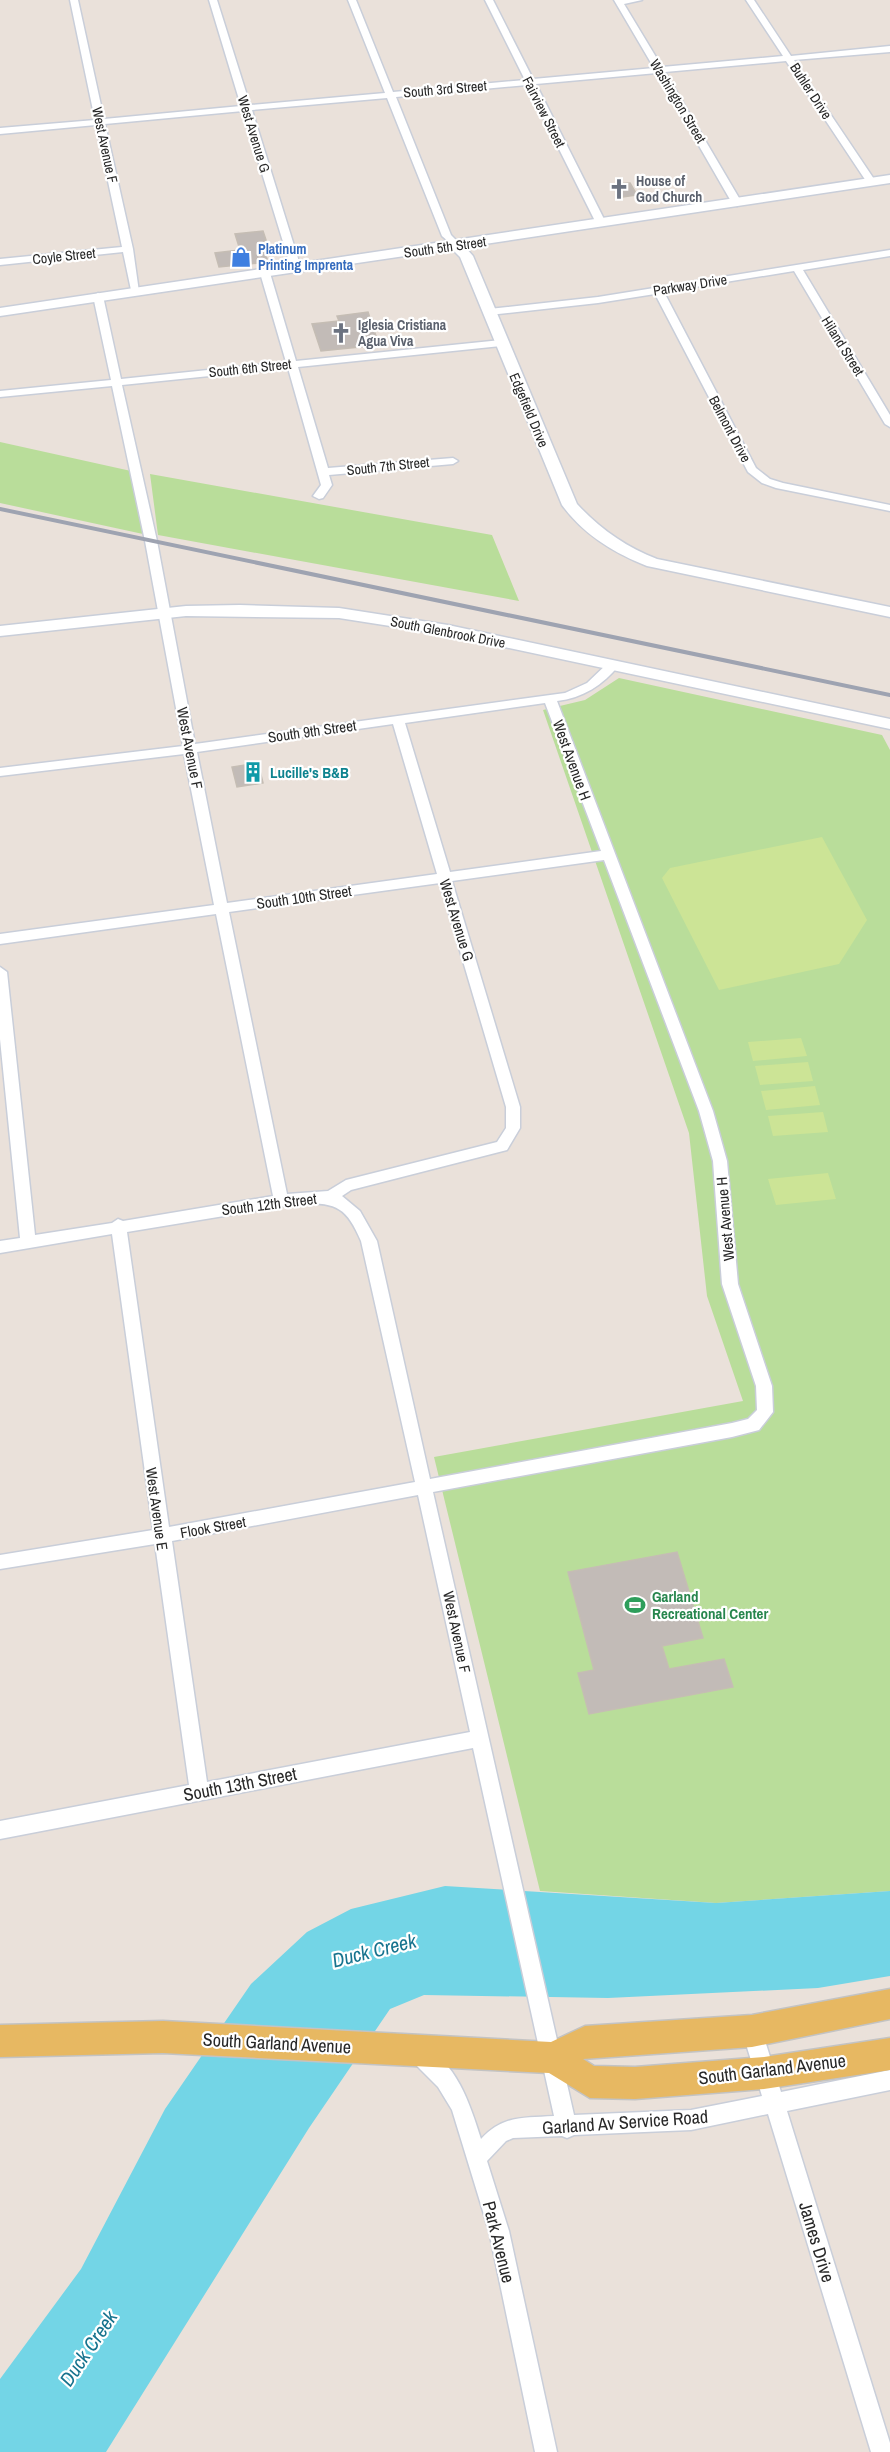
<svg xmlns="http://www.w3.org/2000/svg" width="890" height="2452" viewBox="0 0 890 2452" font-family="'Archivo Narrow',sans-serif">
	<rect width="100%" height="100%" fill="#eae1da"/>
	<path fill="#b9dd9a" d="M0 442 131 471 143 534 0 503Z
		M150 474 492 535 519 601 158 535Z
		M619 678 882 735 890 750V1891L716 1903 540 1891 434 1457 743 1401 707 1296 689 1133 543 710 585 700Z"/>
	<path fill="#cce496" d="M822 837 867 920 839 964 719 990 662 878 670 868Z
		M801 1038 807 1056 753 1061 748 1042Z
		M808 1062 813 1081 760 1085 755 1066Z
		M815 1086 820 1105 766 1110 761 1091Z
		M823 1112 828 1132 773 1136 768 1116Z
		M828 1173 836 1199 776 1205 768 1179Z"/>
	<path fill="#73d5e6" d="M445 1886 716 1903 890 1891V1976L818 1988 608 1998 424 1995 390 2009 309 2128 106 2452H0V2379L81 2269 165 2109 251 1984 307 1932 351 1909Z"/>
	<path fill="#c2bbb7" stroke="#c5bdb4" stroke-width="1.5" d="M630 183 637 195 623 197 616 184Z
		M263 231 268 246H263L268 262 219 267 215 253 240 250 235 234Z
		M368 312 379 345 321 351 312 324 339 321 337 316Z
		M258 763 263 783 237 787 232 767Z
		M677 1552 703 1638 662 1646 669 1669 724 1659 733 1687 589 1714 578 1673 594 1670 568 1572Z"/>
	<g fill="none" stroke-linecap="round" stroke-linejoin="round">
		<g stroke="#c9ced9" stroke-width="3">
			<path id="street" d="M70 0H78L104 119 241 106 209 0H217L250 105 385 93 348 0H356L393 92 525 80 485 0H493L533 79 654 68 614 0H642L624 4 662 67 783 56 746 0H754L791 56 890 46V52L794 60 876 182 868 184 786 61 665 72 742 203 737 206 732 203 657 73 536 84 606 223 601 226 596 223 527 85 396 97 451 235 461 245 456 248 442 236 387 98 252 110 301 268 296 271 291 268 243 111 105 124 133 249 139 292 131 290 123 252 0 265V259L122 247 96 125 0 134V128L95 120Z
				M890 250V256L803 270 890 415V427L885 424 794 271 664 292 756 468 770 479 783 483 890 505V511L776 488 762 483 748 472 655 294 598 303 489 315 484 312 489 309 598 297Z
				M265 270 270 273 296 361 501 340 506 343 501 346 298 367 328 468 453 458 458 461 453 464 329 475 332 485 323 498 319 499 313 496 321 485 288 368 122 385 157 541 195 744 565 693 587 683 609 662 613 661 619 665C603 685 583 698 557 701L713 1111 727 1161 738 1284 772 1386 773 1412 759 1430 732 1437 433 1492 574 2115 691 2110 762 2096 742 2031 745 2024 752 2021 759 2024 762 2031 781 2092 890 2070V2090L787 2111 890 2443V2452H871L768 2114 691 2130 574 2135 567 2138 562 2136 513 2138 506 2141 487 2161 509 2231 557 2452H535L489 2231 452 2110 438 2087 413 2062 410 2055 413 2048 420 2045C456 2060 470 2104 481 2139 503 2115 524 2118 554 2116L473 1748 0 1839V1821L189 1785 155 1544 0 1569V1555L153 1530 112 1234 0 1253V1241L20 1238 0 1039V967L7 972 35 1235 112 1223 118 1219 123 1221 273 1196 216 914 0 944V934L214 905 184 754 0 776V768L183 746 145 541 112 386 0 397V391L111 380 93 296 98 293 103 296 121 379 286 362 260 273ZM545 703 601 851 450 872 405 723ZM393 724 437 874 227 903 197 752ZM604 860 699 1111 713 1161 722 1284 756 1386 757 1410 748 1419 732 1423 430 1479 377 1241 360 1211 342 1196 351 1190 507 1150 520 1128V1107L452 881ZM440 883 506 1107V1128L497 1142 346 1180 328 1191 287 1194 229 912ZM303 1203C337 1203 347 1208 361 1241L415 1482 169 1527 127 1232ZM418 1495 470 1732 207 1782 172 1541Z"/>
		</g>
		<g stroke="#c9ced9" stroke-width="3">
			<path id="secondary" d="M890 175V183L465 247 473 256 577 504C600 529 626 547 657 559L890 607V617L647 566C614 553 584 535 562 505L460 257 452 249 0 316V308Z
				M240 605 339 608 448 625 890 719V729L448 635 339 618 186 616 0 636V626L186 606Z"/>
		</g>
		<g stroke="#c3c3c3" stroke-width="3">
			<path id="primary" d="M890 1989V2019L752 2047 583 2059 594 2066 635 2067 764 2057 890 2038V2070L764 2089 635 2099 590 2098 549 2073 163 2053 0 2057V2025L163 2021 551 2042 585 2026 752 2015Z"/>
		</g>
		<use href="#street" fill="#fff" fill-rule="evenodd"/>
		<use href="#secondary" fill="#fff" fill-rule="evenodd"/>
		<use href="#primary" fill="#e7b862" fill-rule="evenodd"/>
		<path stroke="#9ea3b1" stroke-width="4" d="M0 509 890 695"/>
	</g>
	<defs>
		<g id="church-bare" transform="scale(1.62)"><path d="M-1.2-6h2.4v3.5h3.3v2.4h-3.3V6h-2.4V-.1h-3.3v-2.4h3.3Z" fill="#6b7280" stroke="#fff" stroke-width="2.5" paint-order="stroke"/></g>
		<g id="shop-bare" transform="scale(1.62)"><path d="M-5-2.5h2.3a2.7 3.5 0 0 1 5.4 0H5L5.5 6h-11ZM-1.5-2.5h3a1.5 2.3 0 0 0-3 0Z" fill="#3f7fe0" stroke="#fff" stroke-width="2.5" paint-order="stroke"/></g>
		<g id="building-bare" transform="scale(1.62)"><path d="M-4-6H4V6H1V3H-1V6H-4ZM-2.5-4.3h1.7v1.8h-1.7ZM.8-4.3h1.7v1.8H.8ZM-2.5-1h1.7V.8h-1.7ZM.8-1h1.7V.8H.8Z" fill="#0f9aa8" stroke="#fff" stroke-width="2.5" paint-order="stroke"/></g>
		<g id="stadium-bare" transform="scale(1.62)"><path d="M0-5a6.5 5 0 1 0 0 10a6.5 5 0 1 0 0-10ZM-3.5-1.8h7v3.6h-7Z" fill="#2e9e5b" stroke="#fff" stroke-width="2.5" paint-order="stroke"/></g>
	</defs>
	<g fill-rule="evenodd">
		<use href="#church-bare" x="619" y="189"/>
		<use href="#shop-bare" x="241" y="257"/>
		<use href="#church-bare" x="341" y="333"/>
		<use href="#building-bare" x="253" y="772"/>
		<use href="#stadium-bare" x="635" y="1605"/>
	</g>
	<g text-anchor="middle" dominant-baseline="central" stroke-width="4.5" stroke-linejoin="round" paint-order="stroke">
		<g font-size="14" fill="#282828" stroke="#fff">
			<text transform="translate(445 89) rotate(-5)">South 3rd Street</text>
			<text transform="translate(811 91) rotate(57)">Buhler Drive</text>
			<text transform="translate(678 101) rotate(59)">Washington Street</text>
			<text transform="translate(544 112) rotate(63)">Fairview Street</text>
			<text transform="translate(254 134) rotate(73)">West Avenue G</text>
			<text transform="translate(105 145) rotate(78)">West Avenue F</text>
			<text transform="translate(445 247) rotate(-8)">South 5th Street</text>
			<text transform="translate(64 256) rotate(-6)">Coyle Street</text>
			<text transform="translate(690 285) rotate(-9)">Parkway Drive</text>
			<text transform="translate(843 346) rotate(58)">Hiland Street</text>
			<text transform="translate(250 368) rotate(-6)">South 6th Street</text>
			<text transform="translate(529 410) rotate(67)">Edgefield Drive</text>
			<text transform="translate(730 429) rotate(62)">Belmont Drive</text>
			<text transform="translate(388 466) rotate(-6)">South 7th Street</text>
			<text transform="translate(448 632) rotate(11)">South Glenbrook Drive</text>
		</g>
		<g font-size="14" font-weight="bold" fill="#5b616d" stroke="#fff" text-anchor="start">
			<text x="636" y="181">House of<tspan x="636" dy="16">God Church</tspan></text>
			<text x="358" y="325">Iglesia Cristiana<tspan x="358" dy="16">Agua Viva</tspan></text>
		</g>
		<g font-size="14" font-weight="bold" fill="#366cbe" stroke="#fff" text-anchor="start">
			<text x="258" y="249">Platinum<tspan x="258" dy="16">Printing Imprenta</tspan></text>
		</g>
		<g font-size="15" fill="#282828" stroke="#fff">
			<text transform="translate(312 731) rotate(-8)">South 9th Street</text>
			<text transform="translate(190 748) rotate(79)">West Avenue F</text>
			<text transform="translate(572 760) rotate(70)">West Avenue H</text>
			<text transform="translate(304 897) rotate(-8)">South 10th Street</text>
			<text transform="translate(457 920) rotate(73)">West Avenue G</text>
			<text transform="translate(269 1204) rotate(-7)">South 12th Street</text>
			<text transform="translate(725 1219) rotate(-95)">West Avenue H</text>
			<text transform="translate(157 1509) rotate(82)">West Avenue E</text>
			<text transform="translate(213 1527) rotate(-10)">Flook Street</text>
			<text transform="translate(457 1632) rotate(78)">West Avenue F</text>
		</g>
		<g font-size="15" font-weight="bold" fill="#0d838f" stroke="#fff" text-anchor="start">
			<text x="270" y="772">Lucille's B&amp;B</text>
		</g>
		<g font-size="15" font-weight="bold" fill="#27864d" stroke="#fff" text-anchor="start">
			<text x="652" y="1596">Garland<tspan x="652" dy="17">Recreational Center</tspan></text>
		</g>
		<g font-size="18" fill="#282828" stroke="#fff">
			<text transform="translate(240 1784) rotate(-11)">South 13th Street</text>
			<text transform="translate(277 2043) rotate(3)">South Garland Avenue</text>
			<text transform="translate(772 2069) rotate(-7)">South Garland Avenue</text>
			<text transform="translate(625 2122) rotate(-4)">Garland Av Service Road</text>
			<text transform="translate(499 2242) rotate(76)">Park Avenue</text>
			<text transform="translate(817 2242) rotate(73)">James Drive</text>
		</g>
		<g font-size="20" font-style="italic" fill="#16738e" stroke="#fff">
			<text transform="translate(374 1950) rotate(-14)">Duck Creek</text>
			<text transform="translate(88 2348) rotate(-56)">Duck Creek</text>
		</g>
	</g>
</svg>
